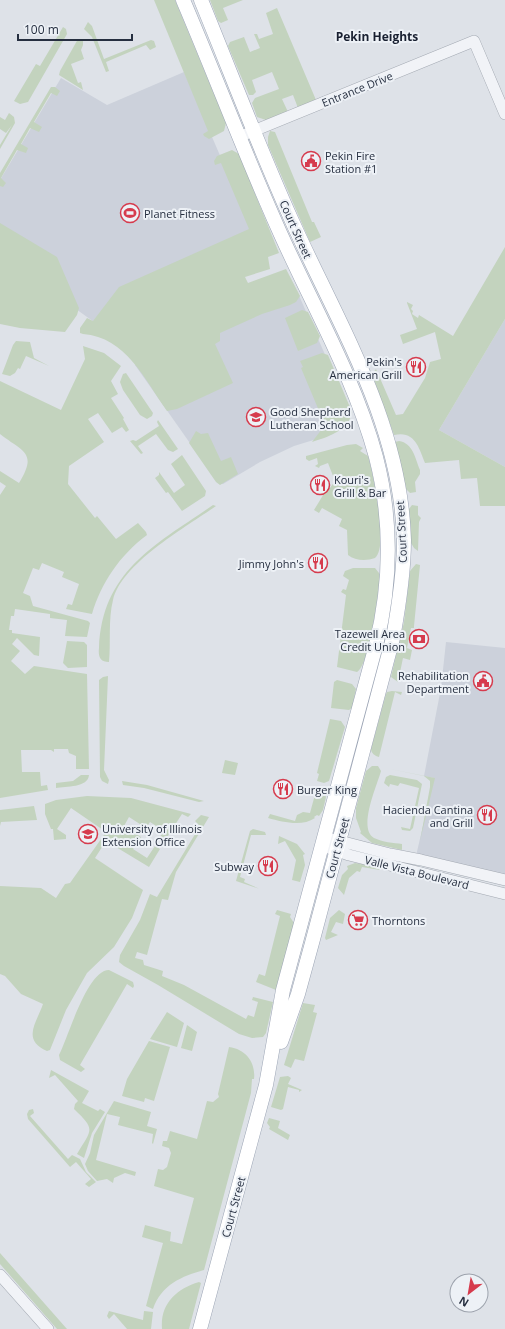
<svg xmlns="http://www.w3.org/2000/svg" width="505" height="1329" viewBox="0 0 505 1329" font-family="'Open Sans',sans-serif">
	<rect width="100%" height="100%" fill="#dee2e8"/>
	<path fill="#ccd1db" d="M184 72 253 232 94 322 76 309 0 224V180L61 78 107 105Z
		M297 291 349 409 333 434 294 446 260 462 223 484 218 483 135 365Z
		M505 319V467L439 430Z
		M446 642 505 648V876L416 856 434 778 424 776 441 688Z"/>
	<path fill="#c3d3be" d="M154 0H175L226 123 224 131 209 139 204 136 203 134 208 131Z
		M210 0H243L223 8 228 20 221 23 218 21Z
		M277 8 316 100 298 108 293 95 282 99 288 112 266 120 257 117 252 103 255 98 279 89 272 72 252 80 256 92 253 95H249L228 46 230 42 244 37 250 52 260 48 254 34H257L259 39 273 34 266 13Z
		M88 22 92 26 104 59 151 40 154 41 156 47 150 50 146 45 106 62 109 71 106 72 92 37 84 29Z
		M63 27 66 29 67 34 28 102 20 104 14 101 36 64 40 66Z
		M78 39 83 40V45L81 50 84 59 71 64 78 83 81 82 83 90 59 75 60 71Z
		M51 87H55L60 91 57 96 51 93 34 122 42 127 39 132 30 128 21 144 28 148 26 153 17 150 1 178 6 183 3 187 0 186V173Z
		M9 113 14 117 15 123 0 149V145L12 125 6 133 0 129V117L5 120Z
		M270 131 275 132 312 222H314L321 237 310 242 268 145V137Z
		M232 150 239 154 241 159 279 253 268 257 270 269 245 277 248 283 286 269 300 296 296 302 290 305 262 314 220 333V341L215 344 233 383 177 409 167 411C145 380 126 337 83 334L80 333V328L87 318 93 321 119 287 249 229 221 163 215 165 214 161 217 156Z
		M0 223 57 257 79 308 77 315 65 332 20 328 0 324Z
		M505 247V319L439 430 505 467V506H480L477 478 461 479 459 460 425 463C419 448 415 430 394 435L372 374 376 369 396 415 403 414 425 378 430 362 441 359 435 332 403 344 400 335 417 329 407 303V302L413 305 411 309 413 311 412 314 418 318 419 315 453 336Z
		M302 310 308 312 320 336 317 343 298 351 285 318Z
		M16 341 30 342 34 358 49 366 26 356 20 369 18 368 15 373 10 376 2 374 13 345Z
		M83 346 104 353 121 366 111 381 118 394 111 398 124 418 123 419 129 430 126 432 122 427 112 433 98 413 88 419 104 442 69 466 68 484 95 518 97 516 116 539 138 523 146 532 147 535C120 555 101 583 92 614L66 609 68 604 72 605 79 584 62 577 64 572 42 563 39 570 33 568 23 593 30 596 33 606 88 621 90 623 87 637 65 636 67 620 50 618V614L15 609 14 616H11L9 630H12V633L40 637 39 656 34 655 17 638 12 644 20 651 11 661 25 674 34 666 87 674 89 769H76V756L69 753 68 749H54V752L51 750H21L22 772H40L41 786 47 785 48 790 0 798V495L6 486 0 482V471L19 483C38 452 23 452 0 434V381L61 410 85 359Z
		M322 353 328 355 352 412C349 431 327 437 312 442L325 425 301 368 303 367 300 361Z
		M126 373 153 413 152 416 147 419 140 415 123 390 120 382 123 374Z
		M158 420 178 449 173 452 168 450 156 434 138 446 143 453 141 454 130 441 133 440 136 441 159 426 157 422Z
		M196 431 201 434 208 433 221 461 231 457 238 474 220 485 216 482 189 443Z
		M399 441C413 443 415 458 420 470V474L415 482 416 492 410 493 406 489 395 442Z
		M356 444 363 448 360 451 368 456C373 473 389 547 375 558 367 561 355 561 348 555L347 530 339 526 342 519 322 508 319 513 314 510 328 487 330 488 335 481 328 463 320 466 319 468 315 466 318 464 317 458 309 461 306 459V456L347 445Z
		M182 455 206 491 205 496 182 511 168 492 166 493 155 478 159 475V472L174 493 185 485 171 464Z
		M213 505 216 506C186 527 122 563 113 600 108 620 111 642 109 662 100 662 98 657 99 648 102 570 157 544 213 505Z
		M412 505 418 506V515L421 518 419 522 418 551 414 548 411 543 409 509Z
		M416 564 420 565 414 626V628H411L407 648 412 650 410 660 403 658 398 682 391 677 404 622 410 571Z
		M353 568H375L379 573 380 577C378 594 370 665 357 672L337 667 346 595 341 592 343 589 346 590 349 580 343 576 345 571Z
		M67 641 84 642 87 645V667L68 668 63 663Z
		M108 676 104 770 109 780 108 784 102 781 100 777 99 680 103 677Z
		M337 680 352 684 356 689 352 708 349 710 331 708 334 682Z
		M392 691 402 692 401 695 395 692 379 757C375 756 371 753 371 749L386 694 387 692Z
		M330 719 341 721 345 727 329 781 324 783 317 781 319 774 317 773Z
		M225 760 238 763 235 775 222 773Z
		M372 766H378L381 771C378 783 357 829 374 838 382 842 394 843 402 844V850L372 843 360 833 361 832 356 818V808L366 771Z
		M390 769 435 778 420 841 430 787V781L424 776Z
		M81 775H89C88 788 66 786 56 788V783L73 781Z
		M390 775 417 780 422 784 413 828 410 831 402 830 401 827 410 829 419 788 400 783 398 786 390 784 389 787 384 783 386 777Z
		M122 781 147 785 204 801 199 802 144 788 123 785Z
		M308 787 324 792 326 797 323 810 319 816 317 815 314 817 315 818C302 827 283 822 268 818L270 814 295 821 297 815 303 812 310 813 316 791Z
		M87 796 131 798 191 814 188 817 182 814 164 842 159 838 164 831 150 822 146 828 129 817 124 826 141 837 133 849 147 858 155 846 160 849 149 867 106 841 95 858 143 890 132 918 114 947 87 973 66 1010 50 1050 47 1051C21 1040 37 1022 43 1004L21 994 5 976 0 974V886L41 888 56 898 65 884 70 883 106 832 71 808 57 829 66 835V839L54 840 53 829H51L45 814V804L56 800Z
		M34 806 37 820 1 822 0 826V810Z
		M201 815 209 817 176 872 168 900 162 899 147 955 137 952 135 958 143 960 144 965 163 971 162 976 184 985 246 1019 248 1015 254 1017 258 1002 252 1000 253 997 273 1002 266 1033 263 1037 252 1038 239 1034 158 985 124 966 119 962 120 955 140 920 150 894 157 897 200 826 195 821Z
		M253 829 265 832 266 835H251L240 877 245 879 244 882 260 889 236 881 250 831Z
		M279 836 297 844 305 854 303 855 305 865 300 882 292 880 296 860 285 841 278 844Z
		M355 863 380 867V870L362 867 360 872 357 871 349 878 344 895 338 888 342 875 348 869 347 866Z
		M277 910 291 914 290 917 294 923 276 990 256 982 259 974 265 976 280 916 275 914Z
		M339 910 345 914 343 924 336 922 331 932 338 935 326 940 325 938 330 918Z
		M109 970 133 982 134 986 133 988 127 984 80 1065 85 1069 81 1072 60 1060 59 1055C68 1038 87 970 109 970Z
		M303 1003 315 1005 313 1012 317 1013 304 1061 295 1059 291 1068 284 1065Z
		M167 1012 184 1023 177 1047 150 1039Z
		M187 1025 197 1032 192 1051 181 1048Z
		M149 1041 170 1047 154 1101 145 1098 144 1102 122 1096 127 1079Z
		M229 1047C246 1049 256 1063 254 1079H252L251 1093 204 1270C182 1276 161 1285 153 1309L146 1306 163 1243 142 1237 145 1225 171 1232 170 1241 182 1244 194 1198 154 1186 158 1169 163 1170 167 1167 171 1153 169 1148 162 1146 163 1141H167L170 1131 197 1139 207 1101 213 1102 219 1097 218 1094Z
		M51 1070 89 1091 82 1103 98 1111 100 1109 105 1112 92 1133 84 1158 77 1154C92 1129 96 1130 74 1109L75 1104 78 1101 55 1075 49 1078Z
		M288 1076 291 1078 288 1084 302 1090 299 1092V1090L288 1087 283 1109 281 1110 271 1107 280 1077Z
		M114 1101 151 1112 147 1126 157 1129 153 1144 152 1143 153 1134 118 1125 120 1117 107 1114 96 1160 136 1172 135 1176 125 1173 114 1178 113 1183 107 1179 97 1181 88 1171 85 1164 90 1153 94 1135Z
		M33 1109 34 1113 30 1116 68 1159 72 1155 80 1159 86 1172 96 1182 89 1187 85 1184 91 1179 76 1162 70 1167 28 1119 27 1114 29 1110Z
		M269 1118 280 1121 278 1128 290 1135 288 1140 269 1129 270 1127 267 1123Z
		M0 1253 67 1329H57L0 1264Z
		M199 1282 201 1283 189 1329H162C160 1304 176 1289 199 1282Z
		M109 1311 143 1320 144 1311 153 1312 151 1329H127L114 1314 109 1319 107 1316Z"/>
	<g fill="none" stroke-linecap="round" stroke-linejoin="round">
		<g stroke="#a3a9b2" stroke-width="12">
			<path id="minor" d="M246 134 474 41 505 114
				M332 839 390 854 421 860 505 880
				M329 848 349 855 505 894
				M0 1275 48 1329"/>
		</g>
		<g stroke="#9ca5b5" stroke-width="15">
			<path id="major" d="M183 0C215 75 244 152 277 226 311 303 354 376 376 457 392 519 391 584 376 645L283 990 266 1085 200 1329
				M201 0C231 73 259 148 292 221 338 323 401 424 404 540 404 573 399 605 393 638L312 943 298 994 281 1042"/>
		</g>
		<use href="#minor" stroke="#f1f3f7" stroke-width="11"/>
		<use href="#major" stroke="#fff" stroke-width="14"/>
	</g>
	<defs>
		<g id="civic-ring" transform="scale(1)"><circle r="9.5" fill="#edf1f6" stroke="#d63b4d" stroke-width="1.5"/><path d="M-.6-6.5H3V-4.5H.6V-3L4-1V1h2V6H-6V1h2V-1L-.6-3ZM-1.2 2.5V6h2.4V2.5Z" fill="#d63b4d"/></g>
		<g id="stadium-ring" transform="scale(1)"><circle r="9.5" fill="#edf1f6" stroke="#d63b4d" stroke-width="1.5"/><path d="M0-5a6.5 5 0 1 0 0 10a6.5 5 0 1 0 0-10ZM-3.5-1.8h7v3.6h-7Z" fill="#d63b4d"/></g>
		<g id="restaurant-ring" transform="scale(1)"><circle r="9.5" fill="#edf1f6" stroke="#d63b4d" stroke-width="1.5"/><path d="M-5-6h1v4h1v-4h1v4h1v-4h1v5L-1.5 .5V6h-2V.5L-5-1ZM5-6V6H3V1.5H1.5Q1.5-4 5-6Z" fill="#d63b4d"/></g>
		<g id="school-ring" transform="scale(1)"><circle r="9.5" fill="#edf1f6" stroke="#d63b4d" stroke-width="1.5"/><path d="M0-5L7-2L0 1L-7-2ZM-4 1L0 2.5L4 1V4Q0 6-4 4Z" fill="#d63b4d"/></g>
		<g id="bank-ring" transform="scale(1)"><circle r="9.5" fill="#edf1f6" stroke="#d63b4d" stroke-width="1.5"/><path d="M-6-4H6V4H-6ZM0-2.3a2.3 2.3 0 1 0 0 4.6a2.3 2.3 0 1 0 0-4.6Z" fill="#d63b4d"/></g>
		<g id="university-ring" transform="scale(1)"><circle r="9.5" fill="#edf1f6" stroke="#d63b4d" stroke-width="1.5"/><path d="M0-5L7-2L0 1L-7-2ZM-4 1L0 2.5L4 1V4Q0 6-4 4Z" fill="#d63b4d"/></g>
		<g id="supermarket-ring" transform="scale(1)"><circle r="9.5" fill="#edf1f6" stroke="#d63b4d" stroke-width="1.5"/><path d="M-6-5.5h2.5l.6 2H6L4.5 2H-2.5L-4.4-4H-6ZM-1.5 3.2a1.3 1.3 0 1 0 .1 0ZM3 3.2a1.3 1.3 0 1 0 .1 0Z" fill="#d63b4d"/></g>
	</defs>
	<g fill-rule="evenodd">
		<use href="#civic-ring" x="311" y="161"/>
		<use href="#stadium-ring" x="130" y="213"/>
		<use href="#restaurant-ring" x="416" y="367"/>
		<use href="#school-ring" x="256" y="417"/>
		<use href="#restaurant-ring" x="320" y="485"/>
		<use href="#restaurant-ring" x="318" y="563"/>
		<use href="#bank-ring" x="419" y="639"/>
		<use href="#civic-ring" x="483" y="681"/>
		<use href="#restaurant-ring" x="283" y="789"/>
		<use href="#restaurant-ring" x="487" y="815"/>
		<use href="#university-ring" x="88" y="834"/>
		<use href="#restaurant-ring" x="268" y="866"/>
		<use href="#supermarket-ring" x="358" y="920"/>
	</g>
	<g text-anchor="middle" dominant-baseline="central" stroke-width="4" stroke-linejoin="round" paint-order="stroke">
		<g font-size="11" fill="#262f40" stroke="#edf1f6">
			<text transform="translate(357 89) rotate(-22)">Entrance Drive</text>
			<text transform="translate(296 229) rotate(66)">Court Street</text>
			<text transform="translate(401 532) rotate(-93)">Court Street</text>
			<text transform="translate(337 848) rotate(-75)">Court Street</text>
			<text transform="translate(417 872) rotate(14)">Valle Vista Boulevard</text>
			<text transform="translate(233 1207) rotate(-75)">Court Street</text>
		</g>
		<g font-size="11" fill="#262f40" stroke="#edf1f6" text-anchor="start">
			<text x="325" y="155">Pekin Fire<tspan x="325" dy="13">Station #1</tspan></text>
			<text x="144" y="213">Planet Fitness</text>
			<text x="402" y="361" text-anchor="end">Pekin's<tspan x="402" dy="13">American Grill</tspan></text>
			<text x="270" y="411">Good Shepherd<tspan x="270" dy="13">Lutheran School</tspan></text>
			<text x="334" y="479">Kouri's<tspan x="334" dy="13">Grill &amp; Bar</tspan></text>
			<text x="304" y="563" text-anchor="end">Jimmy John's</text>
			<text x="405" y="633" text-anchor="end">Tazewell Area<tspan x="405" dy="13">Credit Union</tspan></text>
			<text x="469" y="675" text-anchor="end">Rehabilitation<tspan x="469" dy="13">Department</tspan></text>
			<text x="297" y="789">Burger King</text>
			<text x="473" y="809" text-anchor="end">Hacienda Cantina<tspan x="473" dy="13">and Grill</tspan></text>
			<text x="102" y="828">University of Illinois<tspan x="102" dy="13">Extension Office</tspan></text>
			<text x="254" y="866" text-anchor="end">Subway</text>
			<text x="372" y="920">Thorntons</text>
		</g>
		<g font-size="12" font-weight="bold" fill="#192031" stroke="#edf1f6">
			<text x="377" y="36">Pekin Heights</text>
		</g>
	</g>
	<g transform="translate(469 1293) rotate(211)"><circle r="19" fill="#edf1f6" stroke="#9da3ad"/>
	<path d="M0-3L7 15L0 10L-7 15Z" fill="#d63b4d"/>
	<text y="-6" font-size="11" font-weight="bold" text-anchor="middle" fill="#262f40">N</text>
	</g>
	<path d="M18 34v6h114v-6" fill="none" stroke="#262f40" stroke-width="2"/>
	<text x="24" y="34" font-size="12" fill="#262f40" stroke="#edf1f6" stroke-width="3" paint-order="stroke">100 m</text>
</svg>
